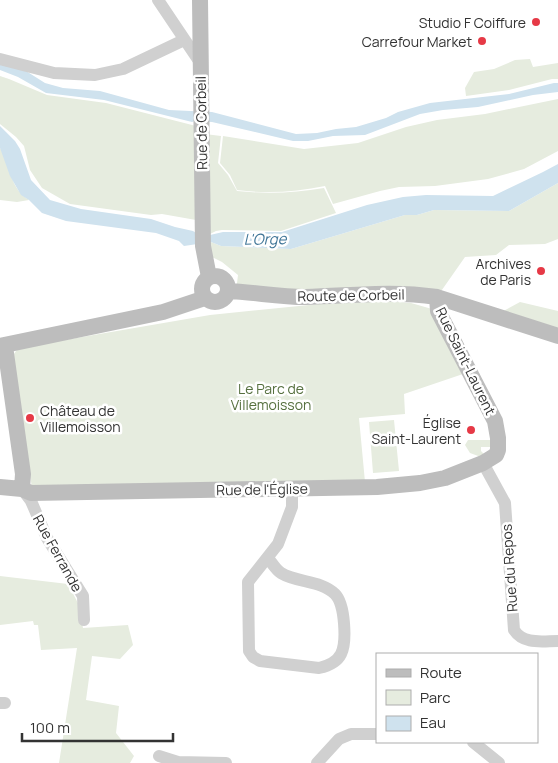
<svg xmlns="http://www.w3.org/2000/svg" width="558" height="763" viewBox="0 0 558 763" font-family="Manrope,sans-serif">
	<rect width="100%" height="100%" fill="#fff"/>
	<path fill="#e6ecdf" d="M530 59 533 67 558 63V79H552L509 90 466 96 465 88 474 72 494 69 515 60Z
		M0 76 9 79 47 95 106 103 196 126V220L162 214 151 215 70 204 42 188 30 170 24 146 16 137 0 124Z
		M558 99V151L524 169 488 179 435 186 399 187 380 191 333 204 325 186C296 192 267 194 237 190L230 175 220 163 223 136 304 149 358 143 406 127 437 120 485 114Z
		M205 134 221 136 218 163 228 175 237 191C266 194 295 193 324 188L336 213 281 231 222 230 216 231 210 234Z
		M0 148C13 165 7 186 29 200L17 202 0 200Z
		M558 183V239L545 244 509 245 496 255 465 257 437 297 236 291 238 275 222 262 212 257 208 246 211 242 221 246 291 249 405 215H417L434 210 509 211Z
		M370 300 411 303 432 309 463 374 404 394 405 414 359 418 365 482 32 488 12 357 18 348 210 315 349 301Z
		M520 302 558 311V336L494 316Z
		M394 420 399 471 373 473 369 422Z
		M468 440H492L491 447H481V451L484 454 481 457 470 453 465 445Z
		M0 576 68 584 79 605 83 628 128 625 133 645 120 659 92 656 86 700 119 706 116 733 134 756 130 763H59L77 648 41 650 38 625H34L33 621 0 625Z"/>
	<path fill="#cfe2ee" d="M0 62 26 71 45 83 63 88 100 91 169 110 212 112 296 134 317 133 336 129 356 127 386 118 398 112 430 103 509 94 554 83H558V92L533 95 478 107 443 110 420 114 365 135 333 136 308 141H293L212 122 195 121 192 122 104 100 46 93 18 77 0 70Z
		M0 126 15 141 20 149 31 180 50 200 81 209 151 219 175 227 193 231 196 233 210 235 223 232H282L367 205 403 197 426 195 493 196 543 172 558 164V183L509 211 434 210 417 215H405L291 249 221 246 211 242 184 246 179 241 156 233 66 221 42 213 29 200 21 195 10 176 0 148Z"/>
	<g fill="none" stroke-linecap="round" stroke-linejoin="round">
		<path stroke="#d0d0d0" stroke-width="12" d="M158 0 201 64
			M0 59 54 73 95 75 123 69 184 40
			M483 463 505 503 514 630C524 645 542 641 558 641
			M22 489 31 501 47 538 83 596 84 620
			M268 558C272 563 276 570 281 573 297 583 321 580 335 594 345 604 347 642 341 654 337 662 328 666 319 668L260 661 253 657 249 651 248 582 278 544 292 507V489
			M0 703H5
			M473 742 499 763
			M159 756 178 762 226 763
			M317 763 339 739 351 734H377"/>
		<path stroke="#bdbdbd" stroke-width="16" d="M200 0 203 246 209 277
			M202 289a13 13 0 1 1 26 0a13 13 0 1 1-26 0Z
			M228 291C254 292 279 297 305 297 351 296 390 290 437 297L558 336
			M0 346 163 312 205 298
			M5 346 23 474 22 489
			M0 487 22 489 31 493 377 487 420 483 445 478 483 463 496 455 498 450V438L495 421 438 311 437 297"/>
	</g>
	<g fill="#e63946" stroke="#fff" stroke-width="2">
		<circle cx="536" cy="22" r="5"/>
		<circle cx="482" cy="41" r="5"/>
		<circle cx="541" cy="271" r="5"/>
		<circle cx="30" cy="418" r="5"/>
		<circle cx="471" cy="430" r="5"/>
	</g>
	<g text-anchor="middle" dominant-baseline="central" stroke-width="5" stroke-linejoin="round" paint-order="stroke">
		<g font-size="14" fill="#333" stroke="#fff" text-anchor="end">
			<text x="526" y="22">Studio F Coiffure</text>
			<text x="472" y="41">Carrefour Market</text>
			<text x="531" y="263">Archives<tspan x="531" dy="16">de Paris</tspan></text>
			<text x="40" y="410" text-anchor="start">Château de<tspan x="40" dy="16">Villemoisson</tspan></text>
			<text x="461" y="422">Église<tspan x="461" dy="16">Saint-Laurent</tspan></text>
		</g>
		<g font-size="14" fill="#333" stroke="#fff">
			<text transform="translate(201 123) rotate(-91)">Rue de Corbeil</text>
			<text transform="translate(351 295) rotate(-1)">Route de Corbeil</text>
			<text transform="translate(466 361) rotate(64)">Rue Saint-Laurent</text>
			<text transform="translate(262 489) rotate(-1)">Rue de l'Église</text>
			<text transform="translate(58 553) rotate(61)">Rue Ferrande</text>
			<text transform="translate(509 568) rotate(-94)">Rue du Repos</text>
		</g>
		<g font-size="14" fill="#56703f" stroke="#fff">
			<text x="271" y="388">Le Parc de<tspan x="271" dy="16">Villemoisson</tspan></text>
		</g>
		<g font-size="15" font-style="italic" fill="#3f7597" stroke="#fff">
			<text transform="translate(265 239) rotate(-1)">L'Orge</text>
		</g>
	</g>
	<rect x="376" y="653" width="162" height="90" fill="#ffffff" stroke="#adadad"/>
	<rect x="386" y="669" width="25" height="8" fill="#bdbdbd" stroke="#adadad"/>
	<text x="420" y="678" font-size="15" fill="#333333">Route</text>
	<rect x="386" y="690" width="25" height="15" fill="#e6ecdf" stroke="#adadad"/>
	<text x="420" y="703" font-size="15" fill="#333333">Parc</text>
	<rect x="386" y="716" width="25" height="15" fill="#cfe2ee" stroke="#adadad"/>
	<text x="420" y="728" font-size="15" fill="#333333">Eau</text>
	<path d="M22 733v8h151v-8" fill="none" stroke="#333333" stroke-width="2.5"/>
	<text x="30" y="733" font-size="15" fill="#333333" stroke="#ffffff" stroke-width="4" paint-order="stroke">100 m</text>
</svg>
